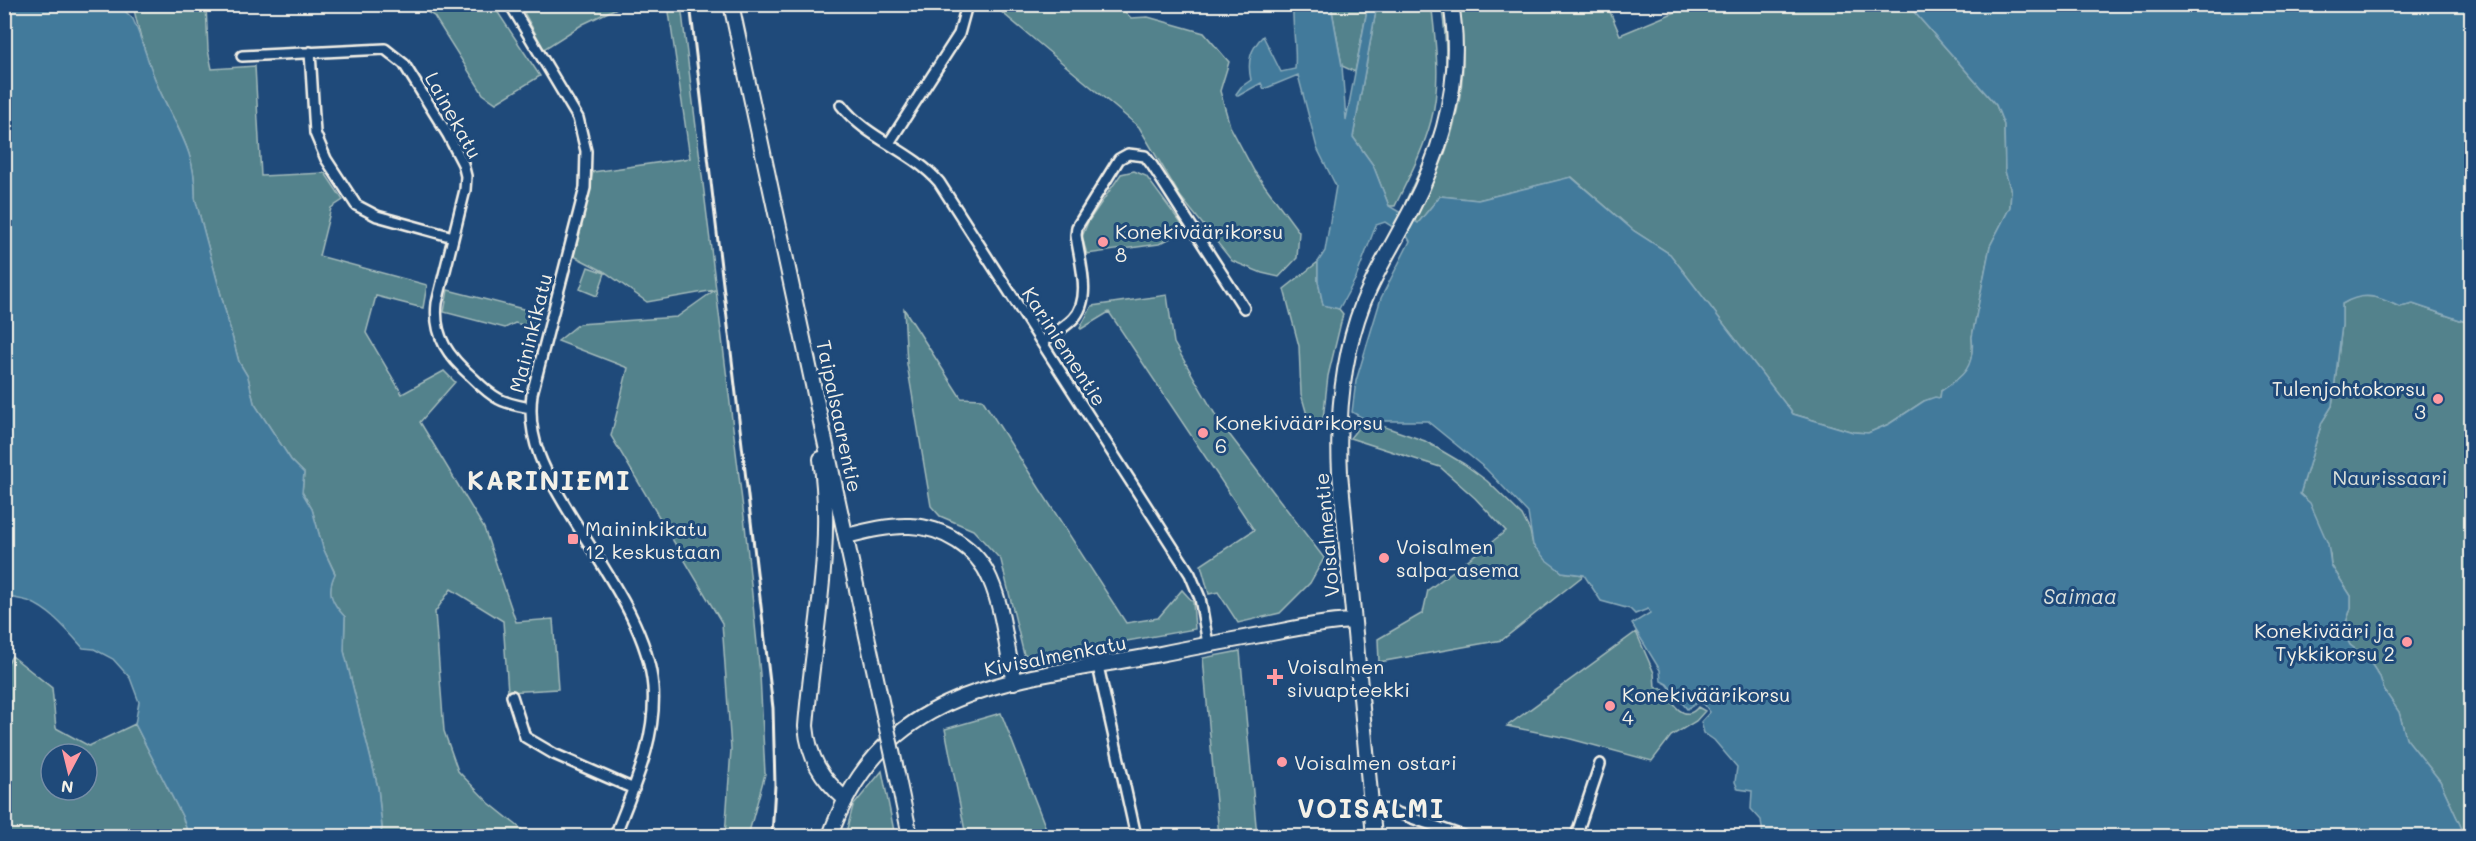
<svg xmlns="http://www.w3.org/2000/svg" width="2476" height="841" viewBox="0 0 2476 841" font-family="Mali,sans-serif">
	<rect width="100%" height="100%" fill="#1f4a7a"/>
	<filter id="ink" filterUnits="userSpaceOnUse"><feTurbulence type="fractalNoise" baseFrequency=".0167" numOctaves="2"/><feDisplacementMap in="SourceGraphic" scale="12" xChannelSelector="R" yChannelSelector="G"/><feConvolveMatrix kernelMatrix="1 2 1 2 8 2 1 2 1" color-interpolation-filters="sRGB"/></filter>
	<g filter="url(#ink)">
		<path fill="#52828c" stroke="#a3baba" stroke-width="1.5" fill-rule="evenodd" d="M1456 4H1582L1584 8 1592 5H1607L1620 35 1692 5H1908L1996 105 2004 125 2005 171 2011 191 2010 207 1990 246 1972 337C1975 368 1965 376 1941 391L1940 398 1924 401 1889 424 1868 433 1853 432 1793 414 1670 254 1634 231 1572 177 1478 200 1440 196 1418 223 1412 219C1451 158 1476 77 1456 4Z
			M133 5H206L208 50 212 69 255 66 261 176 325 173 343 200 331 208 319 256 427 285 423 308 376 296 366 333 402 394 444 371 455 382 420 422 484 528 516 622 553 619 558 689 508 692 503 621 451 589 435 612 444 731 458 771 489 803 530 836H380L382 828 378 788 344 651 345 617C331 602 326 593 335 573L323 548 312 509 302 492 304 473 291 460 254 403 248 377 239 362 195 198C196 152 177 128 159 89 147 62 139 33 133 5Z
			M415 5H493L540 76 496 103 483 94 434 16Z
			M520 5H623L583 24 544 49Z
			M668 5H681L745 525 760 674 765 774 748 836H725L731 749 722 623 611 436 628 368 558 341 579 324 677 317 715 290 647 302 605 272 572 255 593 172 690 158Z
			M993 5H1118L1131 18 1148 17 1204 33 1229 62 1220 91 1230 126 1254 171 1299 232 1297 258 1279 277 1262 273 1232 261 1180 196 1139 127Z
			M1331 5H1368L1355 72 1342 66Z
			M1377 5H1404L1432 10C1436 46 1441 85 1431 121 1423 151 1408 179 1395 206H1389L1373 165 1353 137Z
			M1441 5H1444C1458 85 1439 133 1408 205L1405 203C1414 182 1425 161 1433 139 1448 96 1449 48 1441 5Z
			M1134 171 1146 176 1186 230 1159 244 1087 254 1082 237 1088 222 1121 174Z
			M1318 262V281L1323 305 1339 309 1343 314 1328 376 1322 428 1311 429 1301 394 1299 346 1284 289Z
			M588 267 605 273 597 296 580 289Z
			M448 290 539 313 535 328 515 323 505 328 444 312Z
			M1167 295 1174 343 1219 421 1324 558 1310 583 1280 613 1238 623 1218 592 1209 594 1201 565 1254 530 1109 312 1081 329 1080 328 1092 306Z
			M2356 296 2380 297 2399 307 2413 304 2466 322 2471 327V836H2460L2462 829 2440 781 2406 738 2399 712 2384 690 2380 677 2368 659 2350 645 2343 631 2351 608V596L2331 565 2330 554 2310 504 2300 494 2322 422 2332 406 2342 325V304Z
			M904 309 961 398 982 399 1126 623 1158 618 1182 590 1193 602 1195 629 1048 655H1024L1001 560 973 530 940 516 931 506 907 364Z
			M1368 421 1425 441 1464 464 1487 481 1522 515 1530 531 1533 545 1562 572 1584 575 1502 640 1379 662 1378 639 1423 613 1428 590 1506 531 1475 498 1440 467 1350 438 1361 424Z
			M1636 632 1654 673 1655 687 1663 689C1670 700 1684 725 1698 707L1705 711 1696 721 1671 736 1652 761 1567 738 1507 726Z
			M1240 651 1257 836H1219L1203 658Z
			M12 656 52 688 56 728 89 746 135 724 182 816 189 836H5L4 669ZM51 754H87V790H51Z
			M1001 713 1049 836H966L945 729Z
			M882 771 895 836H845L853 806Z"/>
		<path fill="#427a9b" stroke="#89aaba" stroke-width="1.5" d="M4 5H125V11L133 19C143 42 149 66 159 89 177 130 196 150 195 198L239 362 248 377 254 403 291 460 304 473 302 492 312 509 323 548 335 574C326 592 332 603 345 617L344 651 378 788 382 828 380 836H189L182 816 135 724 139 702 130 678 113 659 94 649 83 648C67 630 51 610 28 601 21 599 12 598 5 596Z
			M1293 5H1331L1342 66 1346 120 1368 5H1377L1353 137 1373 165 1389 206 1418 223 1440 196 1478 200 1571 177 1634 231 1670 254 1793 414 1853 432 1868 433 1889 424 1924 401 1935 397 1940 398 1941 391C1964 376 1975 367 1972 337L1990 246 2010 207 2011 191 2005 171 2004 125 1996 105 1908 5H2471V327L2466 322 2413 304 2400 307C2377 296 2364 291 2342 304V325L2332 406 2322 422 2300 494 2310 503 2328 544 2331 565 2351 596V608L2343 631 2350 645 2368 659 2380 677 2384 690 2399 712 2406 738 2440 781 2462 829 2460 836H1763L1761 820 1751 809 1752 791 1738 789 1735 782 1737 767 1714 740 1704 733 1701 722 1710 712 1704 704 1697 703 1687 709 1667 684 1661 681 1660 670 1632 624 1650 613 1648 609 1635 614 1630 609 1601 601 1584 575 1562 572 1546 560 1533 545 1528 513 1486 469 1427 421H1368L1352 412 1356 381 1381 298 1410 241 1407 236 1385 222 1376 225 1356 278 1339 309 1323 305 1318 281V262L1325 251 1336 186 1317 148 1298 75 1264 89 1261 83 1238 96 1236 94 1241 87 1251 80C1247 62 1250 49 1263 36L1281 72 1295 69C1297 47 1292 27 1293 5Z"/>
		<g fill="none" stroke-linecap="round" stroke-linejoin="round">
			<g stroke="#f4f1e8" stroke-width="14">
				<path id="street" d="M510 4 578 118 586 151 585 188 532 394C526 440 546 474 569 512 600 564 648 626 653 687 657 740 633 788 615 836
					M310 52 315 133 326 159 356 205 377 216 453 237
					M242 56 385 49 404 64 448 135 463 164 466 176 465 190 437 303C433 337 449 357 473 378 481 386 489 394 499 399 508 404 520 406 530 408
					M841 105C867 139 911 150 939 182L1190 574 1200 598 1208 644
					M889 143 959 34 965 12
					M1042 342C1052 335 1064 328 1073 319 1093 299 1079 260 1076 235L1077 227 1119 159 1128 154 1145 156 1152 165 1244 308
					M1098 666 1136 836
					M512 696 525 737 554 754 634 789
					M1371 808 1389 810 1463 836
					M1576 836 1600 764"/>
			</g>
			<g stroke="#f4f1e8" stroke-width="18">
				<path id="secondary" d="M731 4 884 715
					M821 459C834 548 813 637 806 726 809 758 821 778 845 799
					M846 536C866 531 889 525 910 526 943 527 977 548 990 579 1004 611 1006 648 1014 682
					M897 774 910 836
					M830 836C885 680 1022 681 1160 654 1199 646 1238 639 1277 632 1302 627 1327 622 1353 621
					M1374 836 1340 473C1337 416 1342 358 1363 303 1376 271 1395 241 1411 210 1444 146 1464 77 1451 4"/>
			</g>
			<use href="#street" stroke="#1f4a7a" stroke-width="9"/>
			<use href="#secondary" stroke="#1f4a7a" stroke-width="14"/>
			<path stroke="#f4f1e8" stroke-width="3" d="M690 4 773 708 775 785 772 836"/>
			<g stroke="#f4f1e8" stroke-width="18" stroke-linecap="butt">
				<path id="secondary-bridge" d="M884 715 897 774"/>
			</g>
			<use href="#secondary-bridge" stroke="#1f4a7a" stroke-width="14"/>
		</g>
	</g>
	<g fill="#ff9aa2" stroke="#1f4a7a" stroke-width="2">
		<circle cx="1103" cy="242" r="6"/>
		<circle cx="2438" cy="399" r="6"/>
		<circle cx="1203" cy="433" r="6"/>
		<rect x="567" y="533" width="12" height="12" rx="3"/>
		<circle cx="1384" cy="558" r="6"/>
		<circle cx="2407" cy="642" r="6"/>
		<path d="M1272 668h6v6h6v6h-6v6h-6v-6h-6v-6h6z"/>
		<circle cx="1610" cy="706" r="6"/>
		<circle cx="1282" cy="762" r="6"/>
	</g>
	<g text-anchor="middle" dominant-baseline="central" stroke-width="6" stroke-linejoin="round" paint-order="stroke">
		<g font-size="20" fill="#f4f1e8" stroke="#1f4a7a">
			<text transform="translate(454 115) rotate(61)">Lainekatu</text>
			<text transform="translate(530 333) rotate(-76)">Maininkikatu</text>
			<text transform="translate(1065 346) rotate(57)">Kariniementie</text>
			<text transform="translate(840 416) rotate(78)">Taipalsaarentie</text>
			<text transform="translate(1326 535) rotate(-95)">Voisalmentie</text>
			<text transform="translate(1055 655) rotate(-11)">Kivisalmenkatu</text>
		</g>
		<g font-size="20" fill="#f4f1e8" stroke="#1f4a7a" text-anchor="start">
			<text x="1115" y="231">Konekiväärikorsu<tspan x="1115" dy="23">8</tspan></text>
			<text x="2426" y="388" text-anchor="end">Tulenjohtokorsu<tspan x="2426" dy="23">3</tspan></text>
			<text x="1215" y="422">Konekiväärikorsu<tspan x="1215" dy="23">6</tspan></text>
			<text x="585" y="528">Maininkikatu<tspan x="585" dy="23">12 keskustaan</tspan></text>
			<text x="1396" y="546">Voisalmen<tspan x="1396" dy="23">salpa-asema</tspan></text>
			<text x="2395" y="630" text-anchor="end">Konekivääri ja<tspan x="2395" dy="23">Tykkikorsu 2</tspan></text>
			<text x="1287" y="666">Voisalmen<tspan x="1287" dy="23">sivuapteekki</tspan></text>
			<text x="1622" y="694">Konekiväärikorsu<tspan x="1622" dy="23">4</tspan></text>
			<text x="1294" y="762">Voisalmen ostari</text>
		</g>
		<g font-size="20" fill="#dce0da" stroke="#1f4a7a">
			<text x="2390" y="477">Naurissaari</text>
		</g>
		<g font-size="21" font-style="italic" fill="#d9dfdc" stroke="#1f4a7a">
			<text x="2080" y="595">Saimaa</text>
		</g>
		<g font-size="26" font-weight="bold" letter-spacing="1.5" fill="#f4f1e8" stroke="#1f4a7a">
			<text x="549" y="480">KARINIEMI</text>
			<text x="1371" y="808">VOISALMI</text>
		</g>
	</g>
	<rect width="2476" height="841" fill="none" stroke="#1f4a7a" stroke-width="24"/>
	<rect x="12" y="12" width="2452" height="817" fill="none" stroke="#f4f1e8" stroke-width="2" filter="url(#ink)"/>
	<g transform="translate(69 772) rotate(187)"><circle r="28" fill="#1f4a7a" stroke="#748da6" stroke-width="1.5"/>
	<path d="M0-4.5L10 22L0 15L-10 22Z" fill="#ff9aa2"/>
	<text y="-9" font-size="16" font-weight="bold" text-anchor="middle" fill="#f4f1e8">N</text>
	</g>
</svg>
